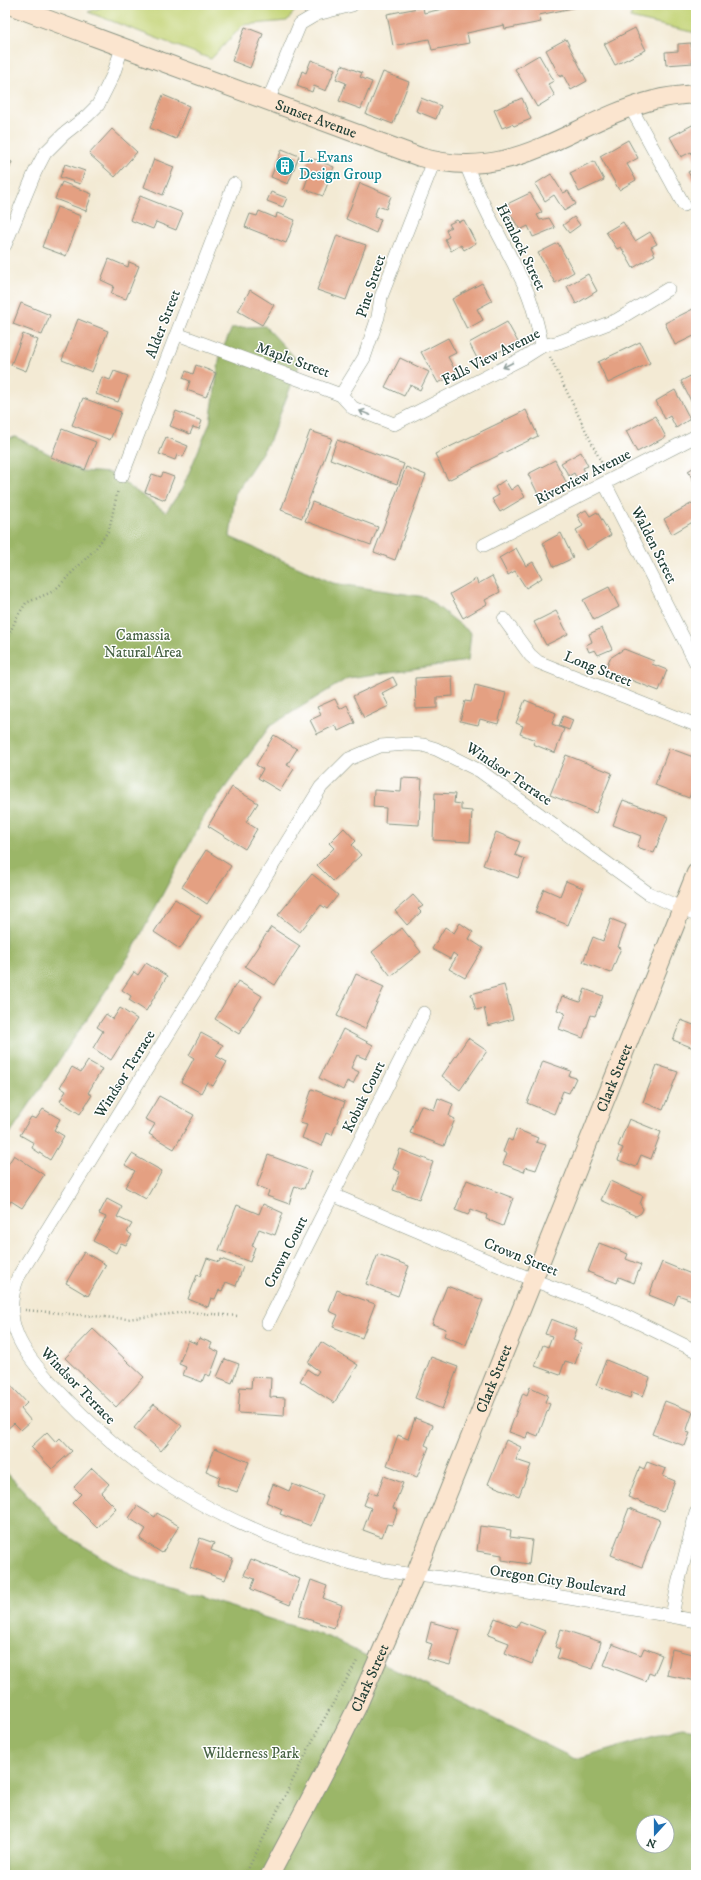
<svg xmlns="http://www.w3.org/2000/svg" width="701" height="1880" viewBox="0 0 701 1880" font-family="'IM FELL DW Pica',serif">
	<rect width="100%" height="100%" fill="#fff"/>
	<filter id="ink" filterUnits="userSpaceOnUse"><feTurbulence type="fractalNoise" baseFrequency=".025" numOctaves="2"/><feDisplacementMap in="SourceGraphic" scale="8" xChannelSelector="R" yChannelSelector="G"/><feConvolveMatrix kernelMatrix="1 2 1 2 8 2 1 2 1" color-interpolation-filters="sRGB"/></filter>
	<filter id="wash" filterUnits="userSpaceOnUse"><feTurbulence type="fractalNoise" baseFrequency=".012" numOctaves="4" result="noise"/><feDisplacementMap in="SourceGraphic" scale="16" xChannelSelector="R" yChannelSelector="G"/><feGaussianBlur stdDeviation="0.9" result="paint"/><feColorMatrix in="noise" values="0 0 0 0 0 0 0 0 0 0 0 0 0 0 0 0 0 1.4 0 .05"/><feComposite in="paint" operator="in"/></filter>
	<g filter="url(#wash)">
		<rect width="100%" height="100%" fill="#f3ead4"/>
		<path fill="#c4d477" stroke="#728856" d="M108 5H299L287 21 243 25 211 59 88 12Z
			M634 5H696V33L630 18Z"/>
		<path fill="#9bb668" stroke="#5d7a4e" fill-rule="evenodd" d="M265 326 300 363 270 440 235 494 230 537 333 583 425 597 471 633 468 661 348 678 270 726 205 815 131 953 5 1141V439L16 437 82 471 110 473 166 512 182 489 210 423 220 355 232 328Z
			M5 1471 66 1535 134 1577 328 1637 575 1759 682 1728 696 1730V1875H5ZM643 1822H667V1846H643Z"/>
		<g id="blocks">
			<path fill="#e4a082" d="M461 5H582V6L539 15 541 22 505 29 504 25 467 33 469 43 432 50 429 39 393 46 387 14 423 7 424 13Z
				M245 27 263 34 250 68 232 61Z
				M635 28 646 50 615 65 604 44Z
				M566 39 587 81 571 90 563 75 560 77 546 50Z
				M691 43 693 63 666 65 665 52 678 51V44Z
				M539 55 554 81 548 84 555 96 537 107 515 69Z
				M311 60 335 69 326 91 314 86 312 92 297 86 302 71 306 73Z
				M342 65 362 73 360 77 372 82 361 109 339 101 346 83 336 79Z
				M383 72 409 82 393 124 366 114Z
				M163 95 189 106 176 139 150 128Z
				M421 98 441 106 436 119 416 111Z
				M522 98 531 119 514 126 512 124 502 128 494 110Z
				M696 123V161L691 152 681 157 670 137Z
				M112 129 137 152 115 177 89 154Z
				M628 140 638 158 627 164 636 180 619 190 600 156Z
				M282 149 299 156 288 184 271 177Z
				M309 157 334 167 323 196 304 189 309 174 303 172Z
				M5 159 12 162 5 180Z
				M154 159 174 167 163 195 144 187Z
				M594 161 604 180 579 192 570 173Z
				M65 164 85 171 80 184 60 177Z
				M696 168V186L688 172Z
				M551 174 563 193 568 191 576 204 564 211 554 195 545 201 535 184Z
				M62 182 92 194 86 211 55 199Z
				M360 183 391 196 386 209 378 206 374 217 381 219 376 233 346 219Z
				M271 192 287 198 283 207 267 201Z
				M530 193 542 212 537 215 540 220 549 218 555 228 533 237 528 226 520 230 505 205Z
				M140 196 183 213 176 230 156 222 153 229 130 220Z
				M57 207 81 216 66 256 42 247Z
				M259 211 276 218 277 213 295 220 286 243 245 227 250 214 257 216Z
				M574 217 580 225 569 233 563 225Z
				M457 220 459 222 464 220 476 243 464 250 461 245 451 251 445 239 449 237 446 230 451 227 449 224Z
				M623 222 635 241 650 232 657 244 651 247 655 255 633 268 621 247 617 249 606 232Z
				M337 235 366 245 346 300 317 290Z
				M558 243 574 272 555 283 538 253Z
				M109 259 128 267 129 262 139 266 126 299 111 294 114 286 101 280Z
				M588 274 597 291 576 304 567 286Z
				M482 283 492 301 477 309 483 320 467 329 452 299Z
				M250 290 274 305 262 325 238 311Z
				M21 303 50 315 42 335 13 324Z
				M695 308 696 335 675 345 665 323Z
				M78 319 108 331 92 372 62 360Z
				M507 322 518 342 479 362 469 343Z
				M23 334 38 340 26 371 11 365Z
				M448 338 456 353 448 357 457 374 438 383 421 352Z
				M640 342 650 363 608 383 598 362Z
				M400 358 429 372 420 390 410 385 404 396 385 387Z
				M196 365 216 373 206 397 187 390 190 381 183 378 186 371 193 374Z
				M114 371 128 376 118 402 96 394 102 377 110 380Z
				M696 373V411L681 381Z
				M675 390 690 419 676 428 670 416 665 419 656 401Z
				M83 398 121 412 110 440 72 425Z
				M526 410 538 436 448 480 435 454Z
				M176 411 202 421 199 429 193 427 190 434 170 426Z
				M655 416 666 437 637 452 626 431Z
				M62 429 96 442 85 470 51 457Z
				M310 431 332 438 302 518 281 510Z
				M166 437 188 446 183 457 177 455 175 460 159 454Z
				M337 440 404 464 397 484 330 459Z
				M581 452 588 466 583 468 587 476 578 481 574 473 569 476 561 463Z
				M555 460 567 484 540 498 528 474Z
				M696 466V485L688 471Z
				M406 467 426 475 395 560 374 552Z
				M163 473 174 477 165 500 145 492 152 474 161 477Z
				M505 480 511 490 518 485 525 497 500 512 492 499 499 495 495 487Z
				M696 501V520L672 534 664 519Z
				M312 502 378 527 371 545 305 521Z
				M586 510 590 516 597 512 611 535 587 550 576 530 583 526 577 515Z
				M561 533 573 558 554 567 543 543Z
				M516 548 526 566 533 562 542 578 526 588 515 571 508 575 499 558Z
				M492 576 500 592 485 600 487 604 463 618 450 594 476 579 478 584Z
				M609 587 619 607 594 620 583 600Z
				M556 611 568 634 546 645 534 622Z
				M602 628 612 649 598 655 595 650 589 652 586 645 592 642 589 634Z
				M624 649 654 661 652 664 667 670 659 691 605 670 610 658Z
				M452 676 453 696 437 697V708L416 709 415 678Z
				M393 677 397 685 382 693 389 706 364 718 353 696Z
				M475 685 506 693 498 724 480 719 478 725 460 721 465 701 471 702Z
				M335 699 340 709 347 705 355 723 338 731 336 725 317 734 310 720 321 715 317 707Z
				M525 700 556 713 552 724 564 729 555 753 533 744 535 740 520 734 523 726 516 723Z
				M563 716 573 720 569 730 559 726Z
				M274 735 297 749 287 765 294 769 280 791 258 778 263 769 256 765Z
				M669 748 696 758V780L689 798 655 785Z
				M566 755 612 773 596 813 550 795Z
				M402 778 422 779 419 825 385 823 386 808 373 807 374 790 401 792Z
				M232 787 258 803 246 822 257 829 245 849 208 826Z
				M435 793 455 794 454 803 461 804V810L472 811 470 842 433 840Z
				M623 800 668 817 654 853 637 847 641 836 613 825Z
				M344 828 356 841 352 845 361 855 333 881 317 865 334 848 329 843Z
				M496 832 520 842 515 855 525 859 518 878 483 865Z
				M206 850 231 866 207 904 182 887Z
				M312 874 338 895 327 909 321 905 300 932 278 915Z
				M566 881 583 888 568 925 535 912 544 889 560 896Z
				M413 895 423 906 418 909 421 912 407 925 395 911Z
				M175 899 201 916 180 949 154 932Z
				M611 919 626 925 618 947 621 948 611 973 583 962 593 937 603 941Z
				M460 923 473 932 469 939 483 948 465 978 449 969 457 956 453 953 450 959 432 949 445 927 454 933Z
				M271 927 300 946 275 985 245 966Z
				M402 928 421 952 391 976 372 952Z
				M146 963 167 976 146 1011 129 1000 131 996 122 990 134 972 138 975Z
				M356 974 384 987 365 1029 337 1016Z
				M238 981 262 996 239 1034 215 1019Z
				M504 985 513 1019 488 1026 484 1008 476 1010 471 994Z
				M585 989 603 996 595 1016 591 1015 583 1038 559 1029 565 1013 557 1010 562 996 580 1002Z
				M120 1008 137 1019 111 1060 93 1048 103 1031 97 1027 106 1014 113 1019Z
				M681 1020 696 1026V1049L673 1040Z
				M343 1029 373 1045 366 1059 357 1055 351 1068 359 1072 353 1084 347 1081 343 1090 319 1078Z
				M201 1033 223 1045 216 1056 227 1062 213 1086 207 1082 201 1093 181 1082 194 1058 189 1055Z
				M468 1038 487 1051 460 1090 442 1076Z
				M88 1061 102 1069 88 1093 92 1095 80 1114 60 1101 66 1091 60 1087 72 1067 81 1072Z
				M543 1061 571 1071 569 1076 576 1078 569 1093 563 1091 554 1114 527 1103Z
				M657 1065 678 1072 663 1110 643 1102Z
				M312 1089 345 1102 332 1135 327 1133 322 1146 302 1138 307 1125 300 1123Z
				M159 1096 194 1115 174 1149 149 1134 155 1124 145 1119Z
				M438 1098 453 1104 449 1116 455 1119 444 1146 410 1133 421 1105 434 1110Z
				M43 1109 60 1119 54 1130 64 1136 50 1160 32 1148 34 1143 20 1135 31 1117 36 1119Z
				M629 1119 661 1132 651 1159 641 1155 636 1167 618 1160 623 1148 618 1146Z
				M516 1129 538 1138 536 1142 546 1145 536 1170 526 1167 524 1172 503 1164 507 1154 503 1152 508 1139 512 1141Z
				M400 1149 433 1162 419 1199 393 1190 400 1172 393 1169Z
				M132 1154 162 1171 146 1199 125 1187 135 1171 125 1165Z
				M14 1155 44 1175 22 1208 11 1201 8 1206 5 1205V1169Z
				M268 1155 311 1171 304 1189 295 1186 289 1204 267 1196 269 1191 257 1186Z
				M467 1180 513 1198 503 1226 486 1219 487 1215 471 1209 468 1215 455 1210Z
				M610 1181 643 1196 640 1204 643 1209 641 1213 636 1216 601 1200Z
				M107 1199 122 1207 117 1217 132 1224 127 1232 132 1235 126 1245 121 1243 116 1253 93 1241 106 1217 99 1214Z
				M263 1204 283 1213 275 1235 259 1229 252 1246 255 1247 250 1262 219 1250 237 1205 259 1214Z
				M599 1243 628 1254 626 1259 641 1265 634 1283 619 1277 617 1283 588 1272Z
				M84 1252 106 1265 88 1296 66 1283Z
				M378 1254 409 1266 398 1296 366 1284Z
				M207 1258 219 1262 221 1259 243 1267 236 1286 226 1282 222 1291 219 1290 215 1299 211 1298 208 1307 188 1299 197 1275 200 1276Z
				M662 1262 696 1276 695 1301 678 1295 674 1305 649 1295Z
				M447 1286 483 1300 466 1345 444 1336 446 1329 432 1324Z
				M337 1290 375 1304 362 1338 333 1327 338 1315 329 1311Z
				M551 1319 577 1329 573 1340 582 1344 575 1364 565 1361 560 1375 535 1366 543 1345 548 1347 552 1336 545 1334Z
				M93 1329 144 1377 116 1407 65 1358Z
				M199 1338 212 1343 210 1348 219 1352 210 1376 205 1374 202 1382 183 1375 186 1367 179 1364 188 1340 197 1344Z
				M321 1342 358 1365 334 1403 300 1381 307 1369 316 1375 319 1371 308 1363Z
				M431 1357 458 1367 442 1409 415 1398Z
				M225 1359 239 1364 232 1383 217 1377Z
				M606 1360 650 1378 643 1396 632 1392 630 1398 596 1385Z
				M252 1377 271 1378 270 1397 285 1398 284 1416 238 1413 240 1387 251 1388Z
				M7 1381 27 1403 21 1409 31 1421 21 1430 14 1423 5 1431V1383Z
				M530 1387 548 1395 545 1402 550 1404 538 1436 528 1432 526 1438 509 1432 523 1393 527 1395Z
				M665 1401 693 1412 686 1432 690 1433 685 1446 652 1434Z
				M154 1404 182 1426 161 1451 134 1428Z
				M415 1418 433 1425 425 1445 429 1447 417 1477 387 1465 398 1435 408 1439Z
				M47 1432 56 1442 60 1438 72 1451 52 1469 31 1447Z
				M506 1440 521 1447 516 1460 531 1465 519 1496 488 1484Z
				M215 1448 249 1462 237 1492 217 1485 220 1477 206 1471Z
				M647 1462 666 1469 663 1476 675 1481 664 1511 628 1497 640 1467 644 1469Z
				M92 1468 109 1484 101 1493 116 1508 97 1528 72 1503 81 1494 74 1487Z
				M384 1476 403 1483 393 1508 398 1510 392 1525 387 1524 382 1537 363 1530 371 1508 364 1505 369 1492 377 1495Z
				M273 1484 289 1491 292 1484 323 1496 311 1526 280 1514 282 1509 266 1502Z
				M137 1506 155 1517 157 1513 179 1526 162 1553 140 1539 146 1529 129 1518Z
				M629 1508 660 1520 642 1567 611 1555Z
				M480 1526 511 1530 510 1537 532 1540 529 1564 502 1560V1555L477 1551Z
				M200 1538 214 1543 211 1550 233 1558 225 1580 190 1567Z
				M251 1559 300 1579 290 1605 251 1589 255 1579 244 1575Z
				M311 1580 327 1586 323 1598 342 1605 334 1628 299 1616Z
				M495 1618 517 1627 520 1621 545 1631 532 1664 505 1653 509 1643 488 1635Z
				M431 1622 460 1630 450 1665 427 1659 432 1644 426 1642Z
				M561 1629 601 1642 593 1669 557 1658 560 1649 555 1647Z
				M612 1644 641 1655 644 1648 662 1655 654 1675 649 1673 646 1681 604 1665Z
				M672 1649 696 1655V1681L667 1675Z"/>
		</g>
	</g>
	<g filter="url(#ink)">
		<use href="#blocks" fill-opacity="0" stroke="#899484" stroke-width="1"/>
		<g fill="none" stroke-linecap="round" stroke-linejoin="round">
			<g stroke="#899484" stroke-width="14">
				<path id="street" d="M268 101 300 24 317 14 352 5
					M631 108 684 205
					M466 164C482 208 507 247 526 289 534 307 538 327 542 346
					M5 245 35 172 45 153 64 134 87 116 98 105 113 75 122 48
					M177 334 341 395 353 408 394 424 523 358 542 346 559 342 617 320 668 289
					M341 395 364 358 378 317 381 297 434 161
					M122 476 234 184
					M605 484 696 663
					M484 545 696 436
					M504 619 530 655 538 662 696 725
					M696 915 648 893 480 771 436 749 423 745 408 744 380 746 349 759 321 787 18 1277C0 1322 23 1353 53 1385 130 1469 211 1520 320 1553 336 1558 351 1564 368 1567 392 1573 417 1575 442 1578 526 1591 612 1604 696 1621
					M333 1195 533 1280 617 1312 696 1351
					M268 1323 424 1013
					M672 1616 678 1584 696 1513"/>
			</g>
			<g stroke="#899484" stroke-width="20">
				<g id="secondary">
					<path id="s1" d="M92 36 420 157C516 185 569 122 654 100 668 96 682 95 696 94"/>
					<path id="s2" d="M270 1875 326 1769 357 1707 415 1575 696 873"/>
				</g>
			</g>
			<path stroke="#899484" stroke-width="2.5" stroke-dasharray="1 3" stroke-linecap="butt" d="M550 357 604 468
				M5 643 17 617 26 603 54 591 96 548 109 530 118 489
				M25 1310 127 1319 187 1312 238 1316
				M245 1875 319 1728 357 1661"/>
			<use href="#street" stroke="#fff" stroke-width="13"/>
			<use href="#secondary" stroke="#fbe5cf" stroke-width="18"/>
			<g stroke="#899484" stroke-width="20" stroke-linecap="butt">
				<path id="secondary-bridge" d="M9 5 92 36"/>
			</g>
			<use href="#secondary-bridge" stroke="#fbe5cf" stroke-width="18"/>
		</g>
		<defs><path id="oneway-shaft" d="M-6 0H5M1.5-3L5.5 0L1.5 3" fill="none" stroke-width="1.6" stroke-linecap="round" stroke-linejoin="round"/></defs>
		<g stroke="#8f9e9a">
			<use href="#oneway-shaft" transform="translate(508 365) rotate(153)"/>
			<use href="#oneway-shaft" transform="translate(365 413) rotate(-158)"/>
		</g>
	</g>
	<defs>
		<g id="building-disc" transform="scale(1)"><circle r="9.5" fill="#0f9aa8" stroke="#fff"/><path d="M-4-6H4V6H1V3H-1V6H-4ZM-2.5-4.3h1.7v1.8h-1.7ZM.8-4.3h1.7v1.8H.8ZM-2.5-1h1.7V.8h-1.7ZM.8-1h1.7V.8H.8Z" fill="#fff"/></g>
	</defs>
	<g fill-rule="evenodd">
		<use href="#building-disc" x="285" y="166"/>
	</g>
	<g text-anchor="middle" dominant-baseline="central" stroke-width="3" stroke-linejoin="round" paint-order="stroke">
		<g font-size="15" fill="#1f3d34" stroke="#fff">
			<text stroke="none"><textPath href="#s1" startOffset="239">Sunset Avenue</textPath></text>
			<text transform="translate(521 247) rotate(64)">Hemlock Street</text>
			<text transform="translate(371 286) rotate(-72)">Pine Street</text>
			<text transform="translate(163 324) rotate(-69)">Alder Street</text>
			<text transform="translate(491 357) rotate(-27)">Falls View Avenue</text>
			<text transform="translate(293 360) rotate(20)">Maple Street</text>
			<text transform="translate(583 477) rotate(-27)">Riverview Avenue</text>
			<text transform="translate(654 545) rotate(63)">Walden Street</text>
			<text transform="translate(598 669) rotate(22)">Long Street</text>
			<text transform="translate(509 774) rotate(34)">Windsor Terrace</text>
			<text transform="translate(125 1074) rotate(-58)">Windsor Terrace</text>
			<text stroke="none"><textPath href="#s2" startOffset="869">Clark Street</textPath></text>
			<text transform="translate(364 1097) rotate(-64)">Kobuk Court</text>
			<text transform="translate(286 1252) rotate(-63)">Crown Court</text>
			<text transform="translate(521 1257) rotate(22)">Crown Street</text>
			<text stroke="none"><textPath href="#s2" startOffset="545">Clark Street</textPath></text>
			<text transform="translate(78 1386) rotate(46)">Windsor Terrace</text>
			<text transform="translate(558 1581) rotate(9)">Oregon City Boulevard</text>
			<text stroke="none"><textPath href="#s2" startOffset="221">Clark Street</textPath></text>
		</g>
		<g font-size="15" fill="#0d838f" stroke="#fff" text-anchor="start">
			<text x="299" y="157">L. Evans<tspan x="299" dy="17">Design Group</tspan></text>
		</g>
		<g font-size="15" fill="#486345" stroke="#fff">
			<text x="143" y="635">Camassia<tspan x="143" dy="17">Natural Area</tspan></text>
			<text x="251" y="1753">Wilderness Park</text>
		</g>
	</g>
	<rect width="701" height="1880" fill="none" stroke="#fff" stroke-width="20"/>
	<g transform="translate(655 1834) rotate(201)"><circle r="19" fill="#ffffff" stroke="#a5b1ae"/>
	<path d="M0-3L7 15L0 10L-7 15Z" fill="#1f6fb2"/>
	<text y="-6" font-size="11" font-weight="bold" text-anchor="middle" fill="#1f3d34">N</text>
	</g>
</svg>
